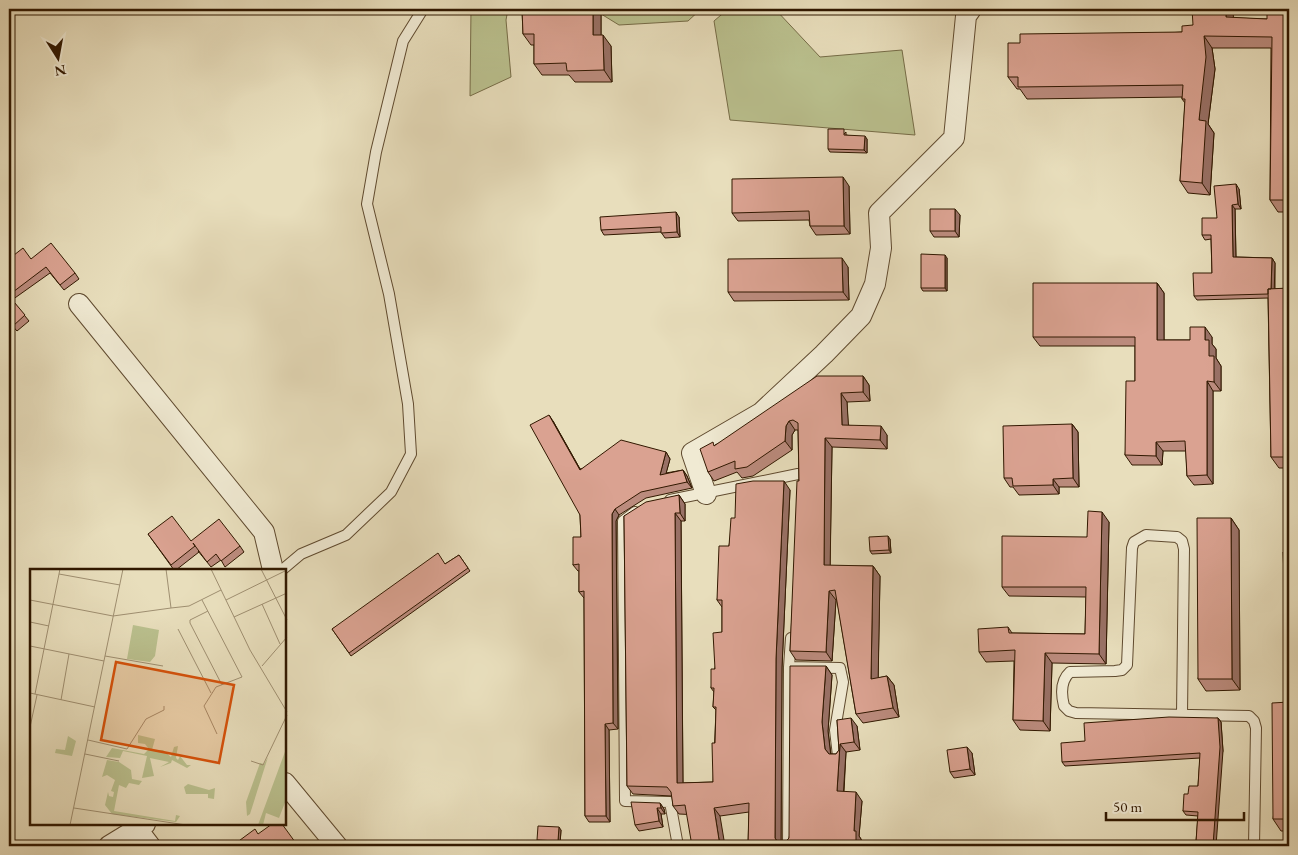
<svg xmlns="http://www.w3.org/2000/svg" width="1298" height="855" viewBox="0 0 1298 855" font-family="'EB Garamond',serif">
	<rect width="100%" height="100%" fill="#e8debc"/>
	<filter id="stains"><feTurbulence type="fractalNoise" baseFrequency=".004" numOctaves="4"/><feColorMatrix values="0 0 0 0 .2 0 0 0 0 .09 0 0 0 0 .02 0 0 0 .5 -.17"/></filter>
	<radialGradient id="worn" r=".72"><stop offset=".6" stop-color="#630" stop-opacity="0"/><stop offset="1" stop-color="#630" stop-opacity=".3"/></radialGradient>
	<path fill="#bac08e" stroke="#766c47" d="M471 9H508L506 20 511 77 470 96Z
		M593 9H701L688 21 619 25Z
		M728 9H775L820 57 902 50 915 135 730 120 714 21Z"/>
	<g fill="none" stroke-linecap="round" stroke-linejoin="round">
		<g stroke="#5f4a2f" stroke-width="12">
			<path id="service" d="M670 500 798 474
				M635 512 623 521 625 801 670 802 678 846
				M282 570 301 554 346 535 391 492 411 454 408 404 389 294 367 204 376 152 403 41 423 9
				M789 667 791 638
				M1182 714 1184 549 1182 541 1177 537 1146 535 1134 542 1132 548 1127 665 1122 670 1115 671 1070 672C1060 681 1061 694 1064 706L1069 711 1076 713 1249 716 1254 721 1256 728 1254 846
				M788 846 789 667 840 668 843 682 835 730 838 756"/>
		</g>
		<g stroke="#5f4a2f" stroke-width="22">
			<path id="minor" d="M79 304 264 532 273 570
				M706 494 692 453 761 413 824 354 861 316 875 284 881 248 879 213 954 138 966 16 971 9
				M285 783 337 846
				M137 829 150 846
				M109 846 145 824"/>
		</g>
		<use href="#service" stroke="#f0ead3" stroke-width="10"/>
		<use href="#minor" stroke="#f0ead3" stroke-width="20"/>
	</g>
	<path fill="#bb8b7d" stroke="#311800" d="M522 9H598L601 13V35L611 46 612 82H575L569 75H542L534 64V45H531L523 34Z
		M1289 9V212H1278L1270 200 1271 48H1212L1215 69 1208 124 1214 133 1210 195 1188 193 1180 181 1185 103 1182 99V97L1027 99 1020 89H1017L1008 77 1020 43 1182 32 1193 25 1234 18 1267 19Z
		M846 132V135L867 139V153L830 152 828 149Z
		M849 186 850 234 816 235 810 226 809 220 738 221 732 213Z
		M1239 189 1241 209H1235L1236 257 1272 258 1275 263V289L1289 288V468H1279L1271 457 1268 298 1197 300 1194 296 1212 273 1211 239 1205 240 1202 235 1217 218Z
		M960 215 959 237H934L930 231Z
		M679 217 680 237 665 238 661 232 604 235 601 230Z
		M947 258V291H923L921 288Z
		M9 259H31L75 273 79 279 64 290 50 273 12 300 29 321 17 331 9 322Z
		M848 267 849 300 734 301 728 292Z
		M1157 283 1164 293V340H1190L1212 337V344L1216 349V358L1221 366V391H1213V484L1194 485 1187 476 1186 451H1163L1162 465H1132L1125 455 1135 381V346H1040L1033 337Z
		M863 376 869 385 870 401 847 402 848 425 887 435V449L832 447 830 566H873L880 576 878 678 887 676 894 685 899 717 863 723 856 714 837 600H836L832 661 796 660 790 651 799 481 798 430H795L792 435V450L753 476 742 478 737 472 714 481 708 472 715 445Z
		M553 421 580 469 666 452 670 459 666 473 683 470 687 476 692 488 646 498 619 515 616 521 618 729 609 730 610 822H589L585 816 584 598 579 592V571H578L573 565 581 537 580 515Z
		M1072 424 1078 432 1079 487H1059V494L1019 495 1013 487H1010L1004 478Z
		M790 490 782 667 781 844 783 845 789 838 826 666 832 675 828 731 831 754H836L839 750 837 720 857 726 860 750 846 752 844 792 862 801 859 836 861 839 862 846H748L749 812 720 816 679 814 673 806 672 796 633 794 627 786 624 516 679 495 685 504V521H681L683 783 713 782 716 710 713 707 714 692 711 688 722 632V607L717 600 735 518Z
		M1231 518 1239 530 1240 690 1206 691 1198 679Z
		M1109 522 1106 664 1052 663 1050 731 1020 730 1013 720 1014 661 986 662 979 652 1008 627 1012 633 1085 634 1086 597 1009 596 1002 587 1087 537Z
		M148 534 191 541 240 546 244 552 225 567 221 560 211 567 198 551 199 552 176 570H174Z
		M890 539 891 553 872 554 870 551Z
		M1289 552V606L1285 599Z
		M459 555 470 571 351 656 332 629 445 564Z
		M1289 702V831H1281L1273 819Z
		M1218 718 1221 722 1223 751 1196 842 1198 816 1186 815 1183 811 1188 794 1198 786 1200 758 1065 766 1062 762 1085 741Z
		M972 753 975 775 954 778 950 772Z
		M660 803 664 809 665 814H661L663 827 639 831 635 825Z
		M561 830 560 844 540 843 537 840Z"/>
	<path fill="#997166" stroke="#311800" d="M593 9H598L601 13V46L593 35Z
		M1226 9H1233L1234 29 1226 17Z
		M1286 9H1289V40L1285 35Z
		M603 35 611 46 612 82 604 70Z
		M1204 36 1212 48 1215 69 1208 124 1214 133 1210 195 1202 183 1199 120Z
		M865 136 867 139V153L864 150Z
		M843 177 849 186 850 234 844 226Z
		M1236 184 1239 189 1241 209 1238 204Z
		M1232 205 1235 209 1236 262 1233 257Z
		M955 209 960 215 959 237 955 231Z
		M676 212 679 217 680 237 677 232Z
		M945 255 947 258V291L945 288Z
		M842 258 848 267 849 300 843 292Z
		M1272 258 1275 263 1274 298 1271 294Z
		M1157 283 1164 293V349L1157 340Z
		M1205 327 1212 337V344L1216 349V358L1221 366V391L1214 382 1205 340Z
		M863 376 869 385 870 401 863 392Z
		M1207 381 1213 391V484L1207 475Z
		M841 393 847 402 849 434 842 425Z
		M549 415 553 421 584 476 580 470Z
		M789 421 795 430 792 435V450L785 441 786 426Z
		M1072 424 1078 432 1079 487 1073 478Z
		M881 426 887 435V449L880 440Z
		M825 438 832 447 830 575 824 565Z
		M1156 442 1163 451 1162 465 1156 456Z
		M666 452 670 459 664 481 660 475Z
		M683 470 687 476 692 488 687 482Z
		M1053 479 1059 487V494L1053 485Z
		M784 481 790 490 782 667 781 846H780L775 838 776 659Z
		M679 495 685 504V521L680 513Z
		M615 509 619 515 616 521 618 729 613 723 612 514Z
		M1102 512 1109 522 1106 664 1099 654Z
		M675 513 681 521 683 791 677 783Z
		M1231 518 1239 530 1240 690 1232 679Z
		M888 536 890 539 891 553 889 550Z
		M873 566 880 576 878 688 871 679Z
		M829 591 836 600 832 661 826 652Z
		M1045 653 1052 663 1050 731 1043 721Z
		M826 666 832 675 828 731 831 757 825 749 822 722Z
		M887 676 894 685 899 717 893 708Z
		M851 718 857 726 860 750 854 742Z
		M1218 718 1221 722 1223 751 1216 846H1213Z
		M605 724 609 730 610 822 606 816Z
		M840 744 846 752 843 799 837 791Z
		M967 747 972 753 975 775 970 769Z
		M856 792 862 801 859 836 861 839 862 846H856L854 831Z
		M660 803 664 809 665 814 661 808Z
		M657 808 661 814 663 827 659 821Z
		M714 808 720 816 725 846H720Z
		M559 827 561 830 560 844 558 841Z"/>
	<path fill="#daa291" stroke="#311800" d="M522 9H593V35H603L604 70 567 71 566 63 534 64V34H523Z
		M1192 9H1226V17L1267 19V9H1286L1285 35H1289V200H1270L1272 37 1204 36 1206 57 1199 120 1206 121 1202 183 1180 181 1185 99H1182L1183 85 1018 87V77H1008V43H1020V34L1182 32V26L1193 25Z
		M828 129H844V135L865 136 864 150 828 149Z
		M843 177 844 226H810L809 211 732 213V179Z
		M1236 184 1238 204 1232 205 1233 257 1272 258 1271 289H1268V294L1194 296 1193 273H1212L1211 235H1202V218H1217L1214 186Z
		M930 209H955V231H930Z
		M676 212 677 232 661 233V227L601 230 600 217Z
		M51 243 75 273 60 285 46 267 9 295V259L23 248 31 259Z
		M921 254 945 255V288H921Z
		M842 258 843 292H728V259Z
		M1033 283H1157V340H1190V327H1205V340H1209V356H1214V382L1207 381V475L1187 476 1185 441 1156 442V456L1125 455 1126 381H1135V337H1033Z
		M1289 288V457H1271L1268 289Z
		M9 296 25 315 13 326 9 320Z
		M817 376H863V392L841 393 842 425 881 426 880 440 825 438 824 565 873 566 871 679 887 676 893 708 856 714 835 590 829 591 826 652 790 651 797 481H799L798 423 793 420 789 421 786 426 785 441 747 467 735 469V461L708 472 700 449 713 442 714 446Z
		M549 415 580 470 621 440 666 452 660 475 683 470 687 482 641 492 615 509 612 514 613 723 605 724 606 816H585L584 591 579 592V564L573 565V537H581L580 515 530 425Z
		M1072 424 1073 478 1053 479V485L1013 486 1012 478H1004L1003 426Z
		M753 481H784L776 659 775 838 778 843 783 845 789 838 790 666H826L822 722 825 749 829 754H836L839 750 837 720 851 718 854 742 840 744 837 791 856 792 854 831H856V846H748L749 803 714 808 720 846H692L685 805 673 806 671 792 667 787 627 786 624 516 646 502 679 495 680 513H675L677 783 713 782 712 743H715L716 707H713L714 688H711V669H715L713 633 722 632V600H717L719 546H729L731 518H735L736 484Z
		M1088 511 1102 512 1099 654 1045 653 1043 721 1013 720 1015 650 979 652 978 629 1008 627 1009 633 1085 634 1086 587H1002V536L1087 537Z
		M172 516 191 541 219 519 240 546 221 561 216 554 207 562 193 543 195 546 171 565 148 534Z
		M1197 518H1231L1232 679H1198Z
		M888 536 889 550 870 551 869 537Z
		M1283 552H1289V599H1285Z
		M438 553 445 564 459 555 468 568 349 653 332 629Z
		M1289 702V819H1273L1272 703Z
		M1169 717 1218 718 1220 747 1213 846H1191V842H1196L1198 812 1183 811 1184 794H1188L1189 786H1198L1200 753 1062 762 1061 743 1085 741 1084 723Z
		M967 747 970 769 950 772 947 750Z
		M631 802 660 803 661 808H657L659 821 635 825Z
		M272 824H282L298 846H232L255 829 258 834Z
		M538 826 559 827 558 841 537 840Z"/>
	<g transform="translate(30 569)">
		<rect width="256" height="256" fill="#e8debc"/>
		<path d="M103 56 129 61 125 87 120 93 97 90ZM108 166 125 170 122 181H133L141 188 144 178 148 177 146 189 148 191 150 187 157 196H161L157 199 142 191 141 194 130 198 139 193 120 189 124 207 112 209 117 187 93 182 90 189 76 188 82 179 114 185 119 180 115 175 108 174ZM38 167 46 172 42 187 25 184 26 180 35 181ZM256 180V231L249 249 236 244 233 256H228ZM238 188 220 245 217 247 216 233 230 194 234 195ZM77 191 89 193 101 201 102 210 112 212 109 216 99 214 96 219 89 216 84 242 145 252 146 246 150 247 146 253 82 245 75 236 78 223 79 227 83 228 84 223 81 222 85 211 77 206 72 208ZM158 215 179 221 185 219 184 230 178 229V225H156L154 218Z" fill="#bac08e"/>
		<path fill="none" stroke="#9f8f71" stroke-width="1" d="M181 0 220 81 257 143M231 0 257 51M29 5 90 16M0 31 83 47 141 39 136 0M172 31 212 108 186 118 174 137 187 165M196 31 257 1M232 35 250 75M141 39 159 37 191 21M178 42 160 51V54L192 116M204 48 257 24M0 53 19 57M148 60 181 124M0 77 74 92M75 87 133 97M232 97 257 68M0 124 65 138M5 125 30 0M31 131 39 85M0 158 7 126M58 171 97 180 116 150 134 141V137M55 185 89 192M221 192 233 196 257 146M44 239 156 256M40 256 93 0"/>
		<path fill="#d6520b" fill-opacity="0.15" stroke="#d6520b" stroke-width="2.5" d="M86 93 204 116 189 194 71 171Z"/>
		<rect width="256" height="256" fill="none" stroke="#311800" stroke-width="2.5"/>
	</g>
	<rect width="1298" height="855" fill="none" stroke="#e8debc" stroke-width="30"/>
	<rect x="10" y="10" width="1278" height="835" fill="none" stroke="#311800" stroke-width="2.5"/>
	<rect x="15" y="15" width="1268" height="825" fill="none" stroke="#311800"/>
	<g transform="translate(58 58) rotate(169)" stroke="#f0ead3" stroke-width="4" paint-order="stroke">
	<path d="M0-4L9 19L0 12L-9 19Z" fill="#311800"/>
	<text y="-8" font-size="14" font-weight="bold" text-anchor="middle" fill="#311800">N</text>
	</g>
	<path d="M1106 812v8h138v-8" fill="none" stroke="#311800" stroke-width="2.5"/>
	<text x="1113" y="812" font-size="15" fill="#311800" stroke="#f0ead3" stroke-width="4" paint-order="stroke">50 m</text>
	<rect width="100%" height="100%" filter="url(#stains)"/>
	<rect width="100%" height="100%" fill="url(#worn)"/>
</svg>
